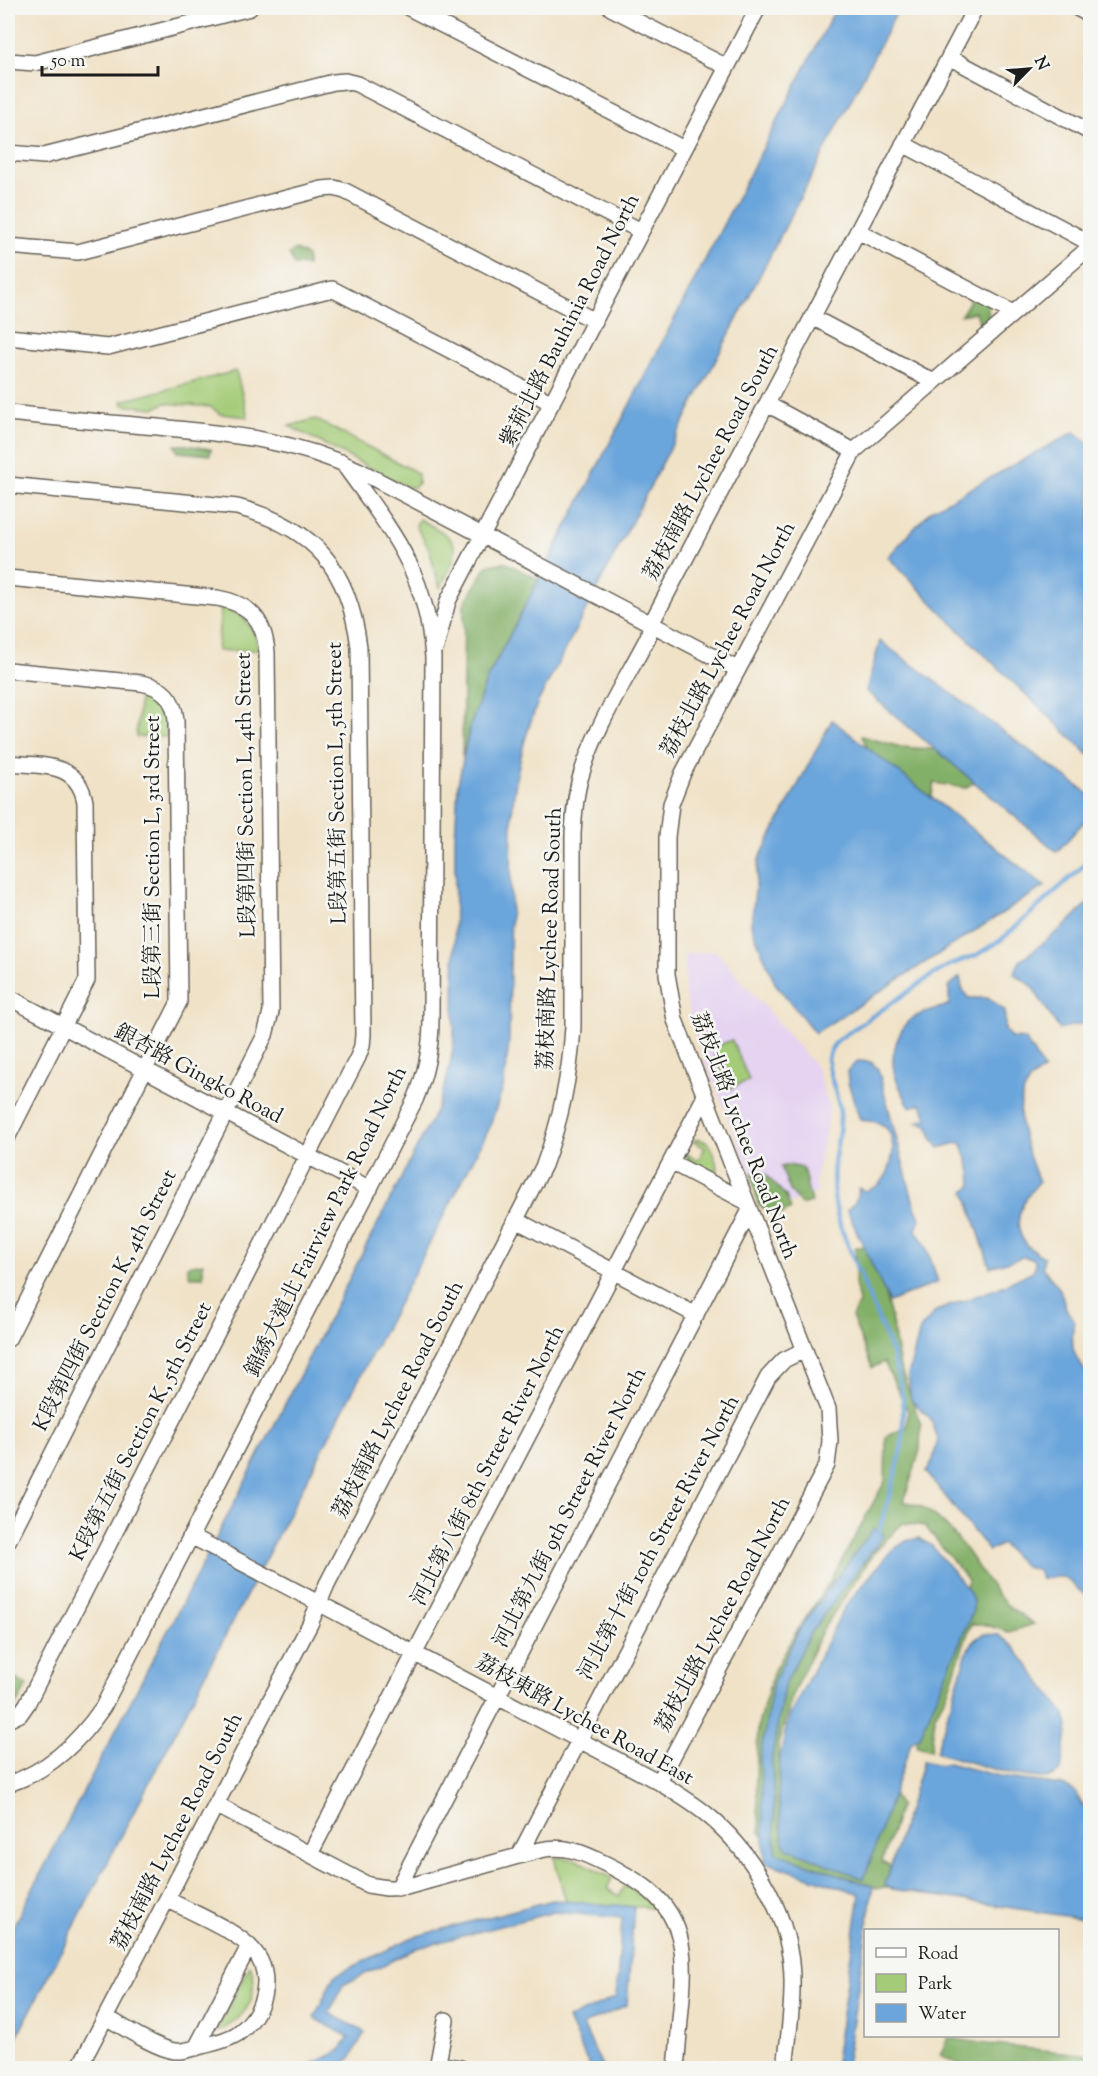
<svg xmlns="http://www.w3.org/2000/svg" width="1098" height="2076" viewBox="0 0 1098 2076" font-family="'Sorts Mill Goudy','Noto Serif TC',serif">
	<rect width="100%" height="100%" fill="#f6f6f2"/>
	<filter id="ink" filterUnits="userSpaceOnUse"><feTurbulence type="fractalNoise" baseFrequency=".0167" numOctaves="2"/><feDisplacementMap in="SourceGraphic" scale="12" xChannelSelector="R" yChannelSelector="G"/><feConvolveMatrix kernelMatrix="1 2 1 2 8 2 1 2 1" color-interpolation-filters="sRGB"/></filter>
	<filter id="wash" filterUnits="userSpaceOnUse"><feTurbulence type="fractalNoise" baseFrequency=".008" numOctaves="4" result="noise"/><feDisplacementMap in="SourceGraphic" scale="24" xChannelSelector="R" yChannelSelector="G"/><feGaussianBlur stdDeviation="1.35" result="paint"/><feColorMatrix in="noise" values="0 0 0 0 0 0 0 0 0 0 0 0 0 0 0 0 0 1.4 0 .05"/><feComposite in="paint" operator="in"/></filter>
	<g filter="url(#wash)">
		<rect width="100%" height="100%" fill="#f0e2c7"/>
		<path fill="#e5d3f1" d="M716 951 817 1068 830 1110 815 1183 818 1192 767 1214 697 1041 685 993V954Z"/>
		<path fill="#a4cc78" stroke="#60744a" stroke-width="1.5" d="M236 371 248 417 220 414 211 407 165 403 155 408 123 405 122 401Z
			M315 419 414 471 418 474V483L415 487H406L289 426Z
			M419 519C463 542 463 545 440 588L429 549 416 526Z
			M221 607C244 613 256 627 258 650L217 651Z
			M140 692C168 697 167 713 167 737H136Z
			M732 1040 749 1080 729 1089 712 1048Z
			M699 1139 709 1143 718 1167 717 1174H714C704 1169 689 1165 686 1154L698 1160 705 1148 693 1141Z
			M554 1857 578 1860 612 1878 607 1889 619 1896 625 1885 645 1898 655 1908 566 1902Z
			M250 1965C262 1996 244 2021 216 2032Z"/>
		<path fill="#83b068" stroke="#506642" stroke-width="1.5" d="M295 250 307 256V266L294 265 289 254Z
			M974 294 988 300 989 325 981 328 976 312 961 315Z
			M175 445H186L211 449 210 455 178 452Z
			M504 562 539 579 487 679 469 730 462 757 464 604 485 568 490 565Z
			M862 736 901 747 974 752 1001 766 965 788 934 783 929 816 887 792Z
			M788 1165 803 1168 811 1202 801 1205 790 1191 781 1167Z
			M751 1173 765 1174 786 1196 791 1209 776 1217 758 1204Z
			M872 1246 891 1317 900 1367 921 1425 920 1450 904 1501C910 1504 916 1504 922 1507 959 1528 976 1571 1004 1602 1012 1610 1025 1617 1034 1624L1009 1632 983 1624H971L948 1691 935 1715 931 1750 917 1746V1720L963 1603 968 1580 925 1526 903 1523 876 1550 823 1629 794 1691 778 1744 784 1814 886 1782 900 1806 882 1862 904 1873 907 1885 877 1888 776 1853 760 1832 756 1781 758 1725 774 1670 798 1629 831 1580 885 1481 886 1437 907 1427 908 1411 884 1362 872 1368 852 1317 859 1302 855 1284 856 1247Z
			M203 1263V1277H190L187 1266Z
			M8 1675 27 1685 17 1704 8 1711Z
			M948 2038 994 2045 1090 2055V2068H966L940 2055Z"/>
		<path fill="#6ba5db" stroke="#44607c" stroke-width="1.5" d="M836 8H899L538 702C523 739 515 775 512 814L509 1044 503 1088 488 1131 8 2054V1936L212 1546 436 1110C446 1087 451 1065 454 1040L455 838 458 784 469 730 487 679Z
			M1074 432 1090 444V756L963 634 888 557 931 510Z
			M880 641 1090 795V815L1057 852 866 691Z
			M832 720 1045 886 815 1033 775 983 751 925 759 859Z
			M1090 901V1025L1089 1026 1081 1024 1059 1029 1031 985 1014 974 1020 961 1067 924Z
			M960 977 962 988 968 998H989L1005 1011V1030L1011 1038 1025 1039 1044 1070C1039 1073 1032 1077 1029 1082 1009 1110 1028 1154 1039 1182 1023 1199 1008 1225 1028 1246 1032 1251 1039 1254 1044 1257L1042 1267 1060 1289 1067 1311 1074 1319C1070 1348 1072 1355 1090 1377V1598C1066 1585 1076 1571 1041 1579L1038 1570 1025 1567 1002 1544 989 1551 926 1472 933 1460 938 1439 930 1418 911 1400 908 1375 920 1330 936 1311 1001 1287 1033 1271 1036 1264 1034 1259 1023 1257 990 1267 965 1191 972 1185 971 1171 961 1142 939 1148 932 1139 928 1125 917 1122 927 1118 922 1104 910 1107C896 1082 886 1064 899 1036 901 1031 905 1024 910 1020 920 1012 937 1009 949 1005V986Z
			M858 1061 871 1062 878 1069 914 1204 920 1218 916 1231 926 1245 938 1282 889 1302 847 1210 855 1203 859 1188 865 1191C869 1189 875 1188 878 1185 894 1173 901 1132 879 1123 873 1121 866 1121 860 1120L848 1082 847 1071Z
			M874 1528 884 1535 811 1632 784 1686 772 1757 776 1853 873 1886 846 2068H834L860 1894 765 1862 760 1757 773 1683 801 1626Z
			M919 1538 932 1546 969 1591 973 1600V1611L920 1736 911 1743 864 1879 787 1848 783 1841 778 1797 780 1756 788 1719 845 1606 891 1551 906 1541Z
			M984 1634 999 1635 1014 1647 1065 1714 1068 1726 1061 1771C1058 1773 1056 1775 1053 1776 1035 1785 958 1758 936 1752L967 1652 974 1640Z
			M923 1761 940 1765 948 1763 1007 1778 1063 1785 1074 1791 1090 1815V1920L892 1889 885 1885Z
			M553 1900 634 1907 627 2005 583 2025 603 2068H590L568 2019 616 1997 622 1918 554 1912 417 1948 343 1985 329 2013 365 2032 349 2060 330 2068H302L340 2051 349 2037 314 2018 334 1976 413 1937Z"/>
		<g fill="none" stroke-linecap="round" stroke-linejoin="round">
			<path stroke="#6ba5db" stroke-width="4.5" d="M876 1535 879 1531 899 1461 903 1439V1397L893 1355 841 1228C834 1207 832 1186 834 1164 836 1147 841 1130 840 1113 839 1095 827 1074 828 1059 829 1050 834 1045 839 1039L931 976 950 965 977 955 1001 940 1090 860"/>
		</g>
	</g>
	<g filter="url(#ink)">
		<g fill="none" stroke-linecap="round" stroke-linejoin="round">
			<g stroke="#666158" stroke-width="18">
				<path id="street" d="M409 8 684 149
					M611 8 727 67
					M1077 8 1090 15
					M949 57 1090 132
					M8 61 35 63 250 8
					M903 144 1090 243
					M8 153 44 156 334 82 345 81 357 84 641 231
					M858 231 1013 313
					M8 246 78 252 322 189 334 188 345 191 595 321
					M812 317 934 382
					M8 337 108 347 332 289 552 403
					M767 404 854 451
					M8 413C58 418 108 423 158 427 229 434 292 439 358 470L737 669
					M8 485 237 507C314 527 349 568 359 647L363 1035 362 1046 358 1057 27 1704 20 1714 8 1720
					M8 578 217 598C250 604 264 619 267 652L271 1012 265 1035 8 1541
					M436 647 448 601 758 8
					M8 670 141 683C163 687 174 698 176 720L179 1002 8 1339
					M8 763C41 766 78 761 85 802L87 980 8 1136
					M8 997 370 1189
					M671 1162 745 1201
					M516 1220 696 1315
					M191 1536 659 1782C674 1792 690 1801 705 1813 755 1853 794 1921 792 1987 792 2014 788 2041 785 2068
					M659 1782 827 1465 830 1441 828 1409 675 1020 667 974V837L671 804 683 773 854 451 1090 247
					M8 1784C49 1771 79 1742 103 1707L415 1100C426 1074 431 1049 431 1020L433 657C426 569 391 531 342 462
					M216 1805 368 1885 387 1888 406 1887 540 1850C571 1844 587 1855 614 1868 626 1875 638 1881 649 1890 688 1922 685 1963 681 2009 679 2029 678 2049 676 2068
					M310 1854 704 1098
					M519 1856 768 1377 784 1360 804 1350
					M398 1888 749 1212
					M106 2017C123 2027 157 2049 175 2051 185 2052 193 2048 202 2046 214 2043 226 2041 237 2034 263 2016 276 1976 253 1950 235 1929 192 1913 167 1899
					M196 2048 249 1946
					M438 2064 461 2068
					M79 2068 310 1624 327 1584 544 1165C561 1120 570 1075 573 1027V834C574 815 575 797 580 779 594 729 624 683 648 637L651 624 975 8
					M437 2068 446 2020"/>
			</g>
			<use href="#street" stroke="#fff" stroke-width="15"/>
		</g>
	</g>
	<g text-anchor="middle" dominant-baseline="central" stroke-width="5" stroke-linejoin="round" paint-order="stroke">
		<g font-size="21" fill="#1c1c1c" stroke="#f6f6f2">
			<text transform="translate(571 321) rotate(-63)">紫荊北路 Bauhinia Road North</text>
			<text transform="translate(712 463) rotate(-62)">荔枝南路 Lychee Road South</text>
			<text transform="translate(729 640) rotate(-62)">荔枝北路 Lychee Road North</text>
			<text transform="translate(338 783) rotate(-91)">L段第五街 Section L, 5th Street</text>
			<text transform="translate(247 795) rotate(-91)">L段第四街 Section L, 4th Street</text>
			<text transform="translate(154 857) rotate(-90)">L段第三街 Section L, 3rd Street</text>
			<text transform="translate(551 939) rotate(-88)">荔枝南路 Lychee Road South</text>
			<text transform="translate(198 1075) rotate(28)">銀杏路 Gingko Road</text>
			<text transform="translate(743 1136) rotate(69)">荔枝北路 Lychee Road North</text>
			<text transform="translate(327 1222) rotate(-64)">錦綉大道北 Fairview Park Road North</text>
			<text transform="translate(106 1301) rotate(-63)">K段第四街 Section K, 4th Street</text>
			<text transform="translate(399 1400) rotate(-63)">荔枝南路 Lychee Road South</text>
			<text transform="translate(142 1432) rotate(-63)">K段第五街 Section K, 5th Street</text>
			<text transform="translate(489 1466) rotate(-63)">河北第八街 8th Street River North</text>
			<text transform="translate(571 1508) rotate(-63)">河北第九街 9th Street River North</text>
			<text transform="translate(660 1538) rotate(-62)">河北第十街 10th Street River North</text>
			<text transform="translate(724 1615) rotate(-62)">荔枝北路 Lychee Road North</text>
			<text transform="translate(584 1721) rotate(29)">荔枝東路 Lychee Road East</text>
			<text transform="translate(178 1832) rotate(-63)">荔枝南路 Lychee Road South</text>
		</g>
	</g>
	<rect width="1098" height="2076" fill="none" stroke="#f6f6f2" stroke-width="30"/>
	<rect x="864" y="1929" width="195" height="108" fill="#f6f6f2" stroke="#9f9f9c" stroke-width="1.5"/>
	<rect x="876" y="1948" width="30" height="9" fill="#ffffff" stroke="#9f9f9c" stroke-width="1.5"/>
	<text x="918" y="1959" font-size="18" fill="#1c1c1c">Road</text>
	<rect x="876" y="1974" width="30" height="18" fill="#a4cc78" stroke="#9f9f9c" stroke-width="1.5"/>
	<text x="918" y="1989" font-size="18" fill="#1c1c1c">Park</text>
	<rect x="876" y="2004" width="30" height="18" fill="#6ba5db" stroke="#9f9f9c" stroke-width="1.5"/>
	<text x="918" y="2019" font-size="18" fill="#1c1c1c">Water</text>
	<g transform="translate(1029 69) rotate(65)" stroke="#f6f6f2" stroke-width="4.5" paint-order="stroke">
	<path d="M0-4.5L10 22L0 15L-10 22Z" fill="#1c1c1c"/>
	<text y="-9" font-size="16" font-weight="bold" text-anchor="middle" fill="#1c1c1c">N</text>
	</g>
	<path d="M42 66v9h116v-9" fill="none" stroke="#1c1c1c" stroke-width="3"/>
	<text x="51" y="66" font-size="18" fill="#1c1c1c" stroke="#f6f6f2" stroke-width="4.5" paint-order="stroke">50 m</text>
</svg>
